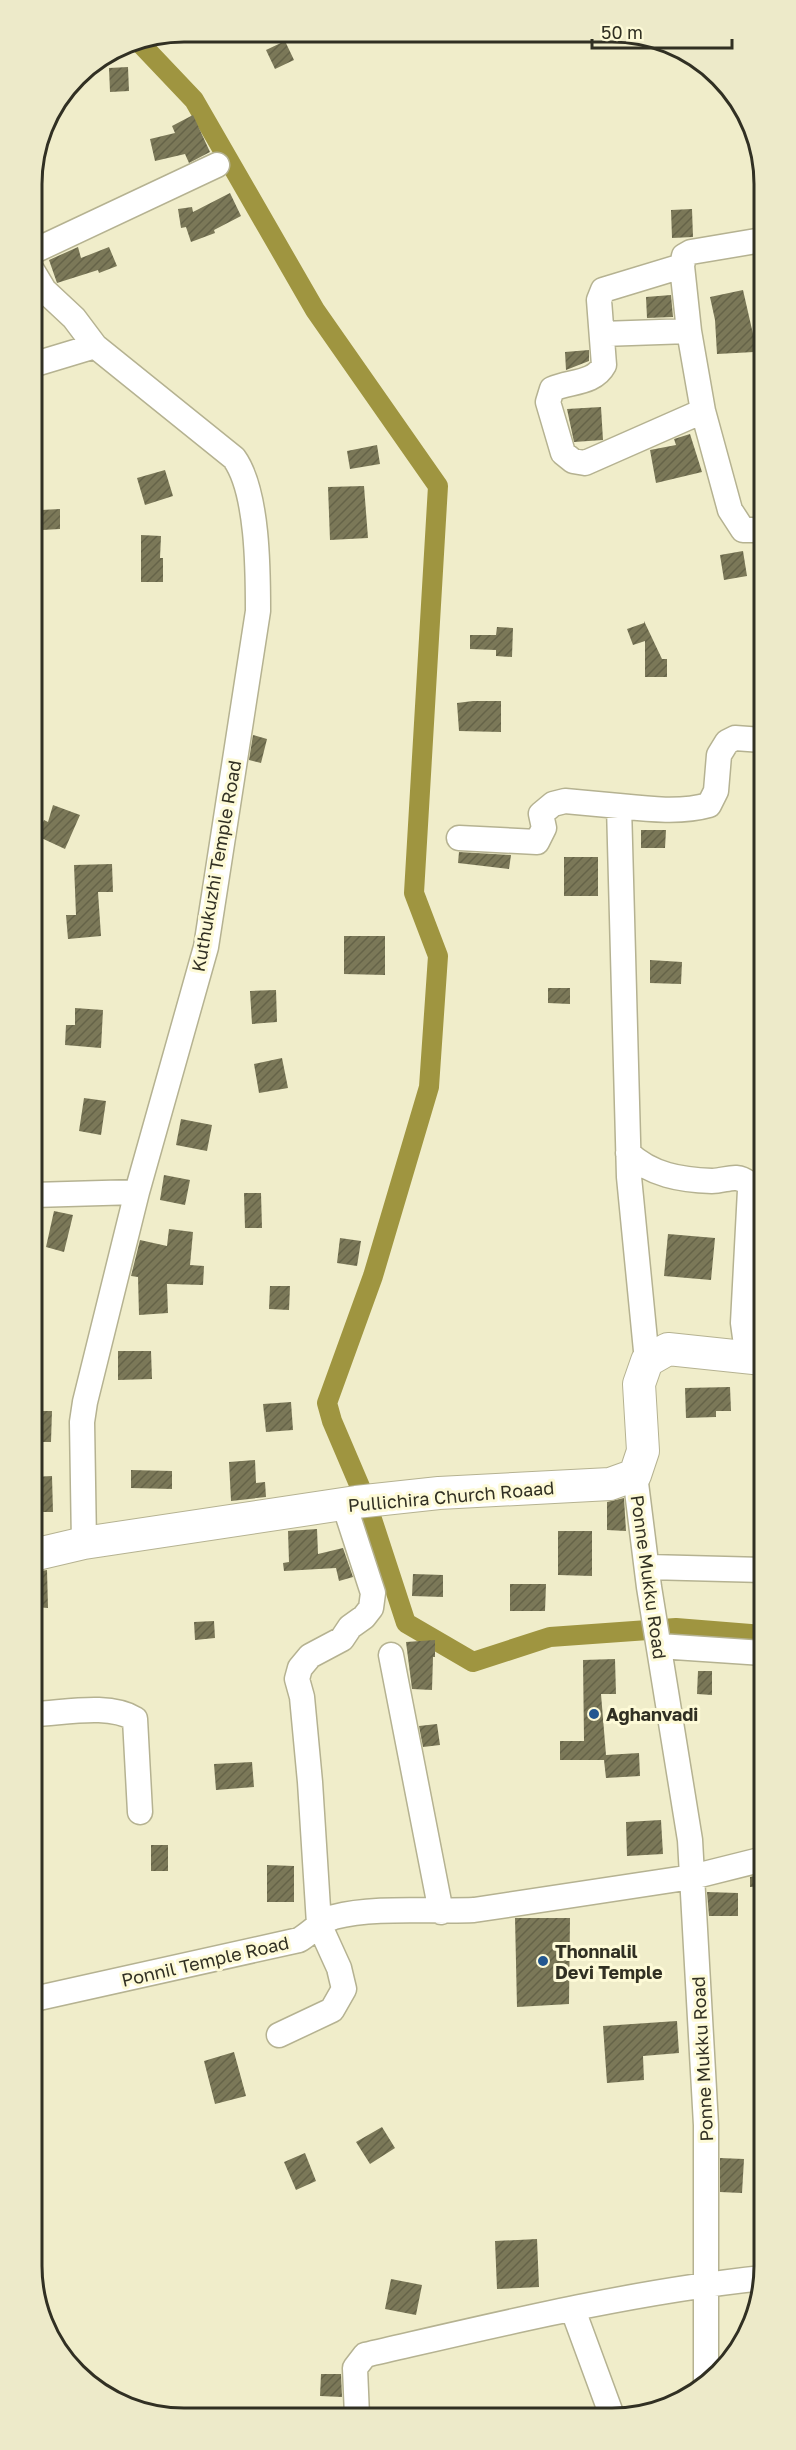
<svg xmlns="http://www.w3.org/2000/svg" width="796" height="2450" viewBox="0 0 796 2450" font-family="'Golos Text',sans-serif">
	<defs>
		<pattern id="building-hatch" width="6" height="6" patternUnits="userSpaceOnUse" patternTransform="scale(1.5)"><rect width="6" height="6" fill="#7b7858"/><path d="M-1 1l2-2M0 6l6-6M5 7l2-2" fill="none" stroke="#656348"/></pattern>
	</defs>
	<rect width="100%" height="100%" fill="#f0edca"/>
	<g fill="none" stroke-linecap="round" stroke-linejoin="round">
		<path stroke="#9f9540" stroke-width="20" d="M138 41 194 100 315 310 438 486 414 893 438 956 429 1087 373 1276 327 1403 332 1421 361 1489
			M370 1513 406 1623 473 1662 550 1637 676 1628 763 1635"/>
	</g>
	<path fill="url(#building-hatch)" d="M285 41 294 60 275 69 266 50Z
		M128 67 129 91 110 92 109 68Z
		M193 115 210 152 189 163 185 154 155 161 150 139 175 133 172 126Z
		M230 193 241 216 214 230 215 233 191 242 186 227 181 228 178 209 192 207 193 212Z
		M692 209 693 237 672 238 671 210Z
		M78 247 81 258 109 247 117 266 99 273 98 270 57 283 49 260Z
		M743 290 753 334 754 352 717 354 715 320 710 297Z
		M671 295 673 317 647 318 646 297Z
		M589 350V361L566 370 565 352Z
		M601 407 603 440 574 442 567 409Z
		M690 434 702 472 656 483 650 450 676 445 674 439Z
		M377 445 380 464 350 469 347 451Z
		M165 470 173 496 145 505 137 478Z
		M364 486 368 538 330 540 328 487Z
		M60 509V529L42 530 41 510Z
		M141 535 161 536 160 558H163V582H141Z
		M743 551 747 576 724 580 720 555Z
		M644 621 662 659H667V677H645V641L633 645 627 629 644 623Z
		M497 627 513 628 512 657 496 656V650L470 649V635H496Z
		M473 701H501V732L459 731 457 703Z
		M253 735 267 739 261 763 249 760Z
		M53 805 80 815 65 849 37 836 44 820 48 822Z
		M641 830H666L665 848H641Z
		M459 852 511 855 509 869 458 863Z
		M564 857H598V896H564Z
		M112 864 113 892H98L101 936 68 939 66 915H76L74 865Z
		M344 936H385V975L344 974Z
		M650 960 682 962 681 984 650 983Z
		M548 988H570V1004L548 1003Z
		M276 990 277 1022 252 1024 250 991Z
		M75 1008 103 1010 101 1048 65 1045 66 1025H75Z
		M282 1058 288 1088 259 1093 254 1064Z
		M84 1098 106 1101 101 1135 79 1131Z
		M181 1119 212 1125 207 1151 176 1145Z
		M164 1175 190 1180 185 1205 160 1200Z
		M244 1193H261L262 1228H245Z
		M54 1211 73 1215 64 1252 46 1247Z
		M169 1229 193 1232 190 1265 204 1266 203 1285 167 1284 168 1313 139 1315 138 1277 131 1276 140 1240 167 1246Z
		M668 1234 715 1238 711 1280 664 1276Z
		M340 1238 361 1241 357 1266 337 1263Z
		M270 1286H290L289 1310 269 1309Z
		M118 1351H151L152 1379 118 1380Z
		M730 1387 731 1411H716V1417L686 1418 685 1388Z
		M291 1402 293 1430 266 1432 263 1404Z
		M33 1411H52L51 1442H33Z
		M255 1460 256 1483 265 1482 266 1497 231 1501 229 1462Z
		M131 1470 172 1471V1489L131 1488Z
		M52 1476 53 1512H33V1477Z
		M624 1498 626 1531 607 1530V1502Z
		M317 1529 318 1554 343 1548 353 1577 339 1581 336 1568 284 1571 283 1563 289 1562 288 1531Z
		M558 1531H592V1576L558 1575Z
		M47 1570 48 1608 34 1607V1572Z
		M413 1574 443 1575V1597L412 1596Z
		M510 1584H546L545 1611H510Z
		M214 1621 215 1638 195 1640 194 1622Z
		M435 1640V1657H433L432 1690 412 1689 406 1642Z
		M615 1659 616 1694H601L606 1755 639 1753 640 1776 606 1778 604 1760H560V1741H584L583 1660Z
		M698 1671H712V1695L697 1694Z
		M437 1724 440 1745 423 1747 419 1726Z
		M252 1762 254 1787 216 1790 214 1764Z
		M661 1820 663 1854 627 1856 626 1822Z
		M151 1845H168V1871H151Z
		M267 1865 294 1866V1902H267Z
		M764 1874V1886L750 1887V1877Z
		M707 1892 738 1893V1916H709Z
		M515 1918H570L569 2004 517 2007Z
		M677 2021 679 2053 643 2056 644 2080 607 2083 603 2026Z
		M234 2052 246 2096 215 2104 204 2061Z
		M382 2127 395 2148 370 2164 356 2142Z
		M305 2153 316 2181 296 2190 284 2162Z
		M720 2158 744 2159 742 2193 720 2192Z
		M537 2239 539 2287 497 2289 495 2241Z
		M391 2279 422 2285 416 2315 385 2309Z
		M321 2374H341L342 2397 320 2396Z"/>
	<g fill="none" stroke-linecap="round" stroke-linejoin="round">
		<g stroke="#b5b291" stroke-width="27">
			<path id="minor" d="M762 240 691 252 684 256 682 266 689 331 703 411 730 510 743 530H762
				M32 252 217 165
				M682 266 603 290 599 300 604 365C594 384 570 381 552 389L548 402 563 453 573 461 585 463 703 411
				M32 270 44 290 74 318 95 346 234 458C258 491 258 571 258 611L206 947 137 1192 85 1402 82 1422 84 1543
				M602 334 689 331
				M32 365 95 346
				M459 838 537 842 544 828 541 814 553 804 565 801 619 806
				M628 1153C651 1175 681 1180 712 1181 726 1181 736 1173 748 1183L750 1190 743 1323 746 1345 744 1357
				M33 1195 137 1192
				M647 1361 629 1177 619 806C647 809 681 813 709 805L716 791 719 755 727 742 735 738 762 740
				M635 1475 649 1587 690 1840 706 2125V2383
				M648 1567 763 1570
				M659 1646 763 1653
				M391 1655 441 1912
				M34 1714C64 1713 109 1703 135 1719L140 1812
				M34 1999 299 1940C311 1933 321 1921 334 1917 376 1906 430 1912 474 1910L692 1877 764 1859
				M279 2035 332 2010 344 1989 339 1968 319 1924 310 1782 302 1697 297 1679 300 1668 310 1656 342 1639 350 1627 364 1617 371 1608 373 1593 344 1504
				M573 2310 612 2416
				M357 2416 355 2368 365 2355C496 2325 629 2292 763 2278"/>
		</g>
		<g stroke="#b5b291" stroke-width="34">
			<path id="major" d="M33 1555 84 1543 356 1502 439 1493 610 1484 635 1475 643 1451 639 1384 647 1361 668 1349 763 1359"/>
		</g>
		<use href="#minor" stroke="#fff" stroke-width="24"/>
		<use href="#major" stroke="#fff" stroke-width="32"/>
	</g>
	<g fill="#235790" stroke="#fdfad7" stroke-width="2">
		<circle cx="594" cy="1714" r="6"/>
		<circle cx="543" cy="1961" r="6"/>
	</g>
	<g text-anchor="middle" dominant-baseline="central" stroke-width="6" stroke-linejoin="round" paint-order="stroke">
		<g font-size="18" fill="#313023" stroke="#fdfad7">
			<text transform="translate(216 866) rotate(-80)">Kuthukuzhi Temple Road</text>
			<text transform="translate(451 1496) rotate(-5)">Pullichira Church Roaad</text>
			<text transform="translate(649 1577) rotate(82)">Ponne Mukku Road</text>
			<text transform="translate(205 1961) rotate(-13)">Ponnil Temple Road</text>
			<text transform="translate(702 2059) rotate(-93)">Ponne Mukku Road</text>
		</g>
		<g font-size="18" font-weight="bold" fill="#313023" stroke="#fdfad7" text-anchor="start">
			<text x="606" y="1714">Aghanvadi</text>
			<text x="555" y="1951">Thonnalil<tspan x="555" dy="21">Devi Temple</tspan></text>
		</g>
	</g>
	<path d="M0 0H796V2450H0ZM184 42H612A142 142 0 0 1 754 184V2266A142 142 0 0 1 612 2408H184A142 142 0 0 1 42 2266V184A142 142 0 0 1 184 42Z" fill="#edeac9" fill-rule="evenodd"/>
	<path fill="none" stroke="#313023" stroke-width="3" d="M184 42H612A142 142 0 0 1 754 184V2266A142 142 0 0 1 612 2408H184A142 142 0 0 1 42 2266V184A142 142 0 0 1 184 42Z"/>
	<path d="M592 39v9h140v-9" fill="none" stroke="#313023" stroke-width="3"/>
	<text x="601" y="39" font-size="18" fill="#313023" stroke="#fdfad7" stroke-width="4.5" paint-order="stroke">50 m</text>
</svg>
